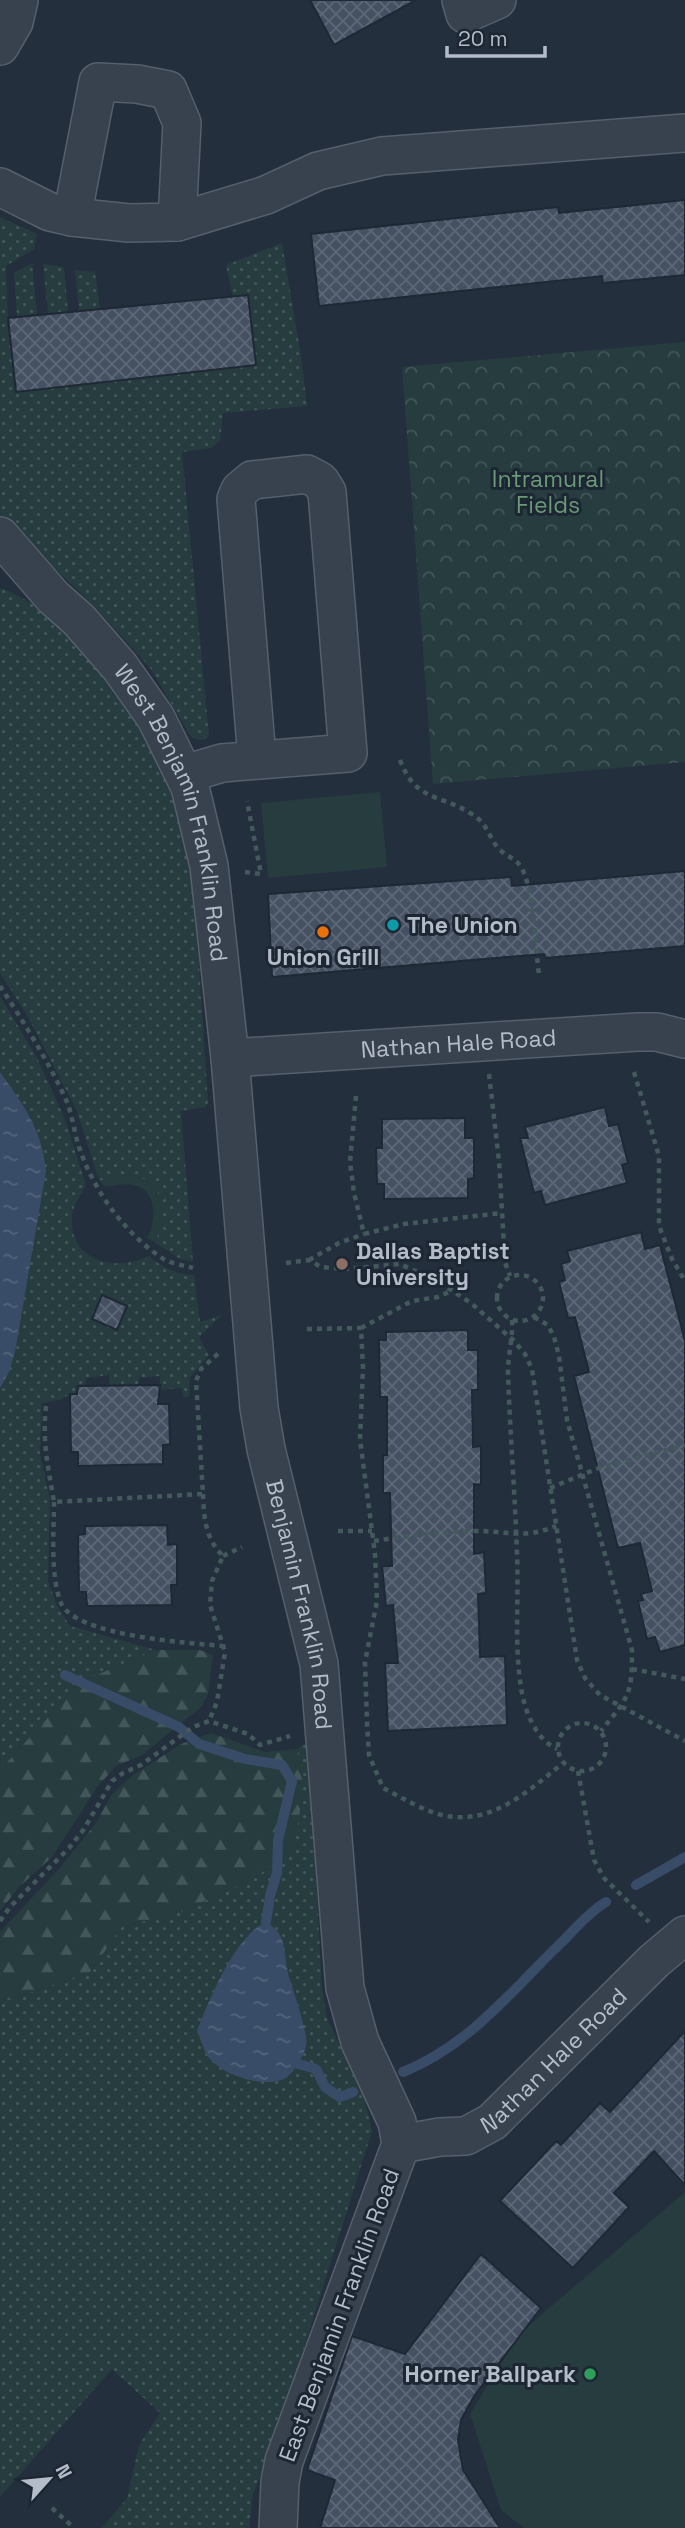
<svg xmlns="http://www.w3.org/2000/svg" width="685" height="2528" viewBox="0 0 685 2528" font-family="'Space Grotesk',sans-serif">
	<defs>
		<pattern id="grass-dots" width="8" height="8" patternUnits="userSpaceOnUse" patternTransform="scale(1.75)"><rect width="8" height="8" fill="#263c3f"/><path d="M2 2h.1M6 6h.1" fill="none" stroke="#435659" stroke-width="1.8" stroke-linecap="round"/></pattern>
		<pattern id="forest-firs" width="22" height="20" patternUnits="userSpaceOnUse" patternTransform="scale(1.75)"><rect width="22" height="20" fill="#263c3f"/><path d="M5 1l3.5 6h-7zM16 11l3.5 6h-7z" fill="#435659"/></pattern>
		<pattern id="park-crowns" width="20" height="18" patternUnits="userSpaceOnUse" patternTransform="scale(1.75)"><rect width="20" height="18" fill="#263c3f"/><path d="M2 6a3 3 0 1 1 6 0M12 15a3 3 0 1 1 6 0" fill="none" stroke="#435659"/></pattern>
		<pattern id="water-ripples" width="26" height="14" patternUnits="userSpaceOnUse" patternTransform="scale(1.75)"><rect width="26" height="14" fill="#394c67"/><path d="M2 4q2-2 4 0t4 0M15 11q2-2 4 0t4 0" fill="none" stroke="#53647b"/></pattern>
		<pattern id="building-cross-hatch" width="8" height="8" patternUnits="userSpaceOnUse" patternTransform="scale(1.75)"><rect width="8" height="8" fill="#455162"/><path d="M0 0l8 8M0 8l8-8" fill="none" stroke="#5d6877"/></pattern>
	</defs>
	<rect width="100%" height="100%" fill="#242f3e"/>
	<path fill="url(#grass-dots)" d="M0 217 37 234 34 249 6 266 8 318 17 392 255 365 233 297 226 265 282 243 301 356 307 406 223 413 220 441 211 448 182 452 209 736 203 740 195 739 189 734 151 669 94 606 0 516Z
		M32 263 37 314 17 317 14 273Z
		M43 264 64 267 68 312 48 313Z
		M75 270 95 272 100 309 79 311Z
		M0 588C44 604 77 639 104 676 125 705 146 734 161 766 189 828 194 898 199 964 202 1011 205 1057 208 1103L206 1107 181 1111 193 1262 180 1259 154 1242C169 1219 155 1202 146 1180 129 1175 117 1174 100 1181L97 1175 77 1111 27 1015 0 973Z
		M0 996 37 1058 65 1119 86 1185C81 1195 73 1204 72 1216 68 1260 115 1273 148 1256 163 1267 175 1274 194 1275L200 1322 222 1315 199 1337 209 1355 190 1377 189 1397H183L182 1388 159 1390 160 1376 139 1378 138 1385H110L109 1375 86 1378 85 1386H78L77 1394H70L60 1400 42 1403 40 1454 50 1499 48 1581 57 1606 70 1626 156 1650 80 1682 0 1770Z
		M309 1741 322 1989 327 2018 364 2096 372 2131 277 2434 253 2494 249 2528H102L127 2498 139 2445 160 2413 112 2369 0 2497V1999L9 2000 90 1972 122 1927 183 1911 253 1879 291 1851 302 1780 297 1749Z"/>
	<path fill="url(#forest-firs)" d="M156 1650H200L213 1655 208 1694 201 1707 142 1755 116 1766 97 1787 52 1857 19 1887 0 1911V1770L80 1682Z
		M211 1733 265 1752 297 1749 302 1780 299 1821 291 1851 253 1879 183 1911 122 1927 90 1972 9 2000 0 1999V1932L58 1870 96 1823 112 1794 132 1776 181 1744Z"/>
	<path fill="url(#park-crowns)" d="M685 342V762L433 784 402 367Z"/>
	<path fill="#263c3f" d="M380 792 387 867 268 878 261 803Z
		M128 1175C133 1177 141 1177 145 1180 167 1191 166 1224 154 1242L147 1238C156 1221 158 1190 133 1185 124 1183 114 1186 105 1187L100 1181 113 1176Z
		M685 2192V2528H524L501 2510 470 2414 520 2333Z"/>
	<path fill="url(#water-ripples)" d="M0 1072C24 1106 42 1129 46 1171L15 1352 9 1372 0 1388Z
		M266 1922C288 1935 283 1951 288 1973 292 1989 309 2033 306 2046 304 2056 294 2072 286 2078 266 2089 225 2076 211 2060 204 2053 201 2039 197 2031 209 2000 235 1936 266 1922Z"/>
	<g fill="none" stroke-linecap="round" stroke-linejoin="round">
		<path stroke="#394c67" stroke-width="10" d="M65 1675 179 1727 199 1744 245 1759 282 1765 292 1781 278 1840 277 1873 270 1896 266 1922
			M636 1885 685 1857
			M298 2064 316 2069 325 2087 340 2097 353 2092
			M403 2072C470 2045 511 1991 562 1942 575 1929 589 1912 606 1902"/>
	</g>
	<path fill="url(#building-cross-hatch)" stroke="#1f2835" stroke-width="2" d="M310 0H416L334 45Z
		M685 200V275L603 283 602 276 319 306 311 234 558 207 559 213Z
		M248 295 256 365 16 392 8 318Z
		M685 871V946L545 958 544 954 272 977 268 894 511 877 512 886Z
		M605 1107 609 1126 618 1124 628 1163 622 1165 627 1183 545 1205 541 1191 534 1193 520 1138H528L525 1127Z
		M465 1118V1138H474V1178L468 1179V1198L384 1199V1184H377L376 1148H382V1119Z
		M641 1232 645 1249 660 1245 685 1341V1645L660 1652 655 1637 647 1639 638 1601 643 1600 641 1594 652 1591 640 1543 618 1548 574 1376 589 1372 575 1317 568 1318 559 1282 565 1280 561 1264 570 1261 567 1251Z
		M102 1295 127 1306 117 1330 92 1319Z
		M468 1330V1350H478V1390H472L473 1447 481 1446V1485L474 1484V1554L484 1552 486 1593 478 1594 480 1657 505 1656 507 1725 388 1731 385 1663H398L393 1605 386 1606 382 1566H392L390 1493H383V1455H387V1397H380L379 1340H386V1332Z
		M160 1385 158 1404H169L170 1444 163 1445V1464L78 1466V1452H71L70 1394H77L78 1386Z
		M167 1525 168 1545 177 1544V1585H171L172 1605 87 1606 86 1592H79L78 1535 85 1534V1526Z
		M685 2031V2185L654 2151 614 2193 629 2207 573 2268 500 2201 556 2141 561 2145 600 2103 610 2112Z
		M481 2254 541 2308 474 2396 461 2420 458 2440 463 2470 500 2528H320L335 2480 307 2470 352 2336 405 2354Z"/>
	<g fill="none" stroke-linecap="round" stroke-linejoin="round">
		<g stroke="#565f6c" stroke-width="40">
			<g id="minor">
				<path d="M461 0 465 14 497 0"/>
				<path d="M0 46 14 22 19 0"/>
				<path d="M0 187 50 212 72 217 129 223 177 222 266 195 318 171 382 156 685 133"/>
				<path d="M72 217 98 82 137 84 168 90 182 123 177 222"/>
				<path id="s1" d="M0 536 53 597 79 620 120 667 156 718 190 787 209 866 230 1058 259 1408 266 1449 319 1664 345 1988 360 2042 397 2122 401 2144 284 2461 280 2482 278 2528"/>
				<path d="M185 774 222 763 348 753 327 492 320 481 307 474 252 480 240 490 236 499 257 759"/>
				<path id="s2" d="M230 1058 638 1032H657L685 1039"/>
				<path id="s3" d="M401 2144 440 2137 466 2136 492 2122 654 1961 685 1935"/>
			</g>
		</g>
		<path stroke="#44595c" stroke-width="4.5" stroke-dasharray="5 5" stroke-linecap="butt" d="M400 760C416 802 438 793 470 813 489 823 489 840 500 850 508 857 515 858 521 867 534 888 535 947 539 974
			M245 872 261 874 247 801
			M0 986C23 1021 50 1064 67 1102 72 1115 74 1130 78 1144 92 1188 123 1232 162 1258 171 1264 183 1265 193 1268
			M634 1072 659 1156V1226L672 1259 685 1281
			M489 1074 499 1161 505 1262 510 1276
			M356 1096 350 1162 354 1193 364 1234 404 1224 502 1213
			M309 1260 339 1243 364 1234
			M286 1263 309 1260 321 1267 346 1269 400 1264 439 1282 471 1303 513 1340 525 1354 532 1369 577 1660 585 1678 600 1695 685 1741
			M497 1298a23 23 0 1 1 46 0a23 23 0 1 1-46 0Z
			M534 1317 548 1325 554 1337 559 1356 567 1420 632 1650C632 1696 629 1696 601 1731
			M512 1320C513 1340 508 1353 508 1373 510 1433 515 1493 517 1554 519 1598 514 1644 521 1687 524 1710 536 1740 557 1749
			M361 1328 412 1301 438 1297 451 1291
			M307 1329 361 1328 363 1368 360 1439 375 1554 377 1601 365 1662 367 1723 369 1755 383 1788C399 1796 415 1806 432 1812 485 1831 525 1794 563 1763
			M46 1406C42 1441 48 1467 54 1502L203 1494 196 1381 201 1369 220 1352
			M550 1488 596 1469 685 1445
			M203 1494C204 1518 205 1538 223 1556L212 1581 210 1605 225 1652 217 1702 209 1721
			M54 1502C54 1531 50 1576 61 1603 75 1636 189 1643 223 1646
			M338 1531H372
			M374 1541C405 1536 438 1532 471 1531 503 1530 523 1540 556 1526
			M223 1556 242 1547
			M632 1669 685 1679
			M558 1747a24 24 0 1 1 48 0a24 24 0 1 1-48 0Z
			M578 1771 594 1860 604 1878 649 1922
			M0 1921 10 1907 69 1848 84 1829 112 1781 123 1773 141 1765 193 1727 209 1721 248 1734 260 1745 290 1736
			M52 2508 74 2528"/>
		<use href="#minor" stroke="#38414e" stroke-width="37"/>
	</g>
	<circle fill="#0f9aa8" stroke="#1d2633" stroke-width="2.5" cx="393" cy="925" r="7"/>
	<circle fill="#e8710a" stroke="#1d2633" stroke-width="2.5" cx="323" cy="932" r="7"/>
	<circle fill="#8d6e63" stroke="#1d2633" stroke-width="2.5" cx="342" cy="1264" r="7"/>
	<circle fill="#2e9e5b" stroke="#1d2633" stroke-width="2.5" cx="590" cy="2374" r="7"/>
	<g text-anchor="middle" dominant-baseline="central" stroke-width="6" stroke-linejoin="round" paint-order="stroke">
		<g font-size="23" fill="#6b9a76" stroke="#1d2633">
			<text x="548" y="479">Intramural<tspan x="548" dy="26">Fields</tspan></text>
		</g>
		<g font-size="23" fill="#b4bcc9" stroke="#1d2633">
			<text stroke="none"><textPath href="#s1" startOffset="336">West Benjamin Franklin Road</textPath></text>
			<text stroke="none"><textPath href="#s2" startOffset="229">Nathan Hale Road</textPath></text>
			<text stroke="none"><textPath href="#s1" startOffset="1144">Benjamin Franklin Road</textPath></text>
			<text stroke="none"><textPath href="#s3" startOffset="182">Nathan Hale Road</textPath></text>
			<text transform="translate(339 2315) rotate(-70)">East Benjamin Franklin Road</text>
		</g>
		<g font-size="23" font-weight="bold" fill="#b4bcc9" stroke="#1d2633" text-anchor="start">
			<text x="407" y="925">The Union</text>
			<text x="323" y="957" text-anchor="middle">Union Grill</text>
			<text x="356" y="1251">Dallas Baptist<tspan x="356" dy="26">University</tspan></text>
			<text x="576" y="2374" text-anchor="end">Horner Ballpark</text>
		</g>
	</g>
	<g transform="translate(49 2479) rotate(63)" stroke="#1d2633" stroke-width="5" paint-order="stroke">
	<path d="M0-5L12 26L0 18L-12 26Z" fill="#b4bcc9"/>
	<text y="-10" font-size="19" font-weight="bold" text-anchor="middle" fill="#b4bcc9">N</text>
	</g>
	<path d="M447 46v10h98v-10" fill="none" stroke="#b4bcc9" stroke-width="3.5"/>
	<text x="458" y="46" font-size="21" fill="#b4bcc9" stroke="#1d2633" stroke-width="5" paint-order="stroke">20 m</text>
</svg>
